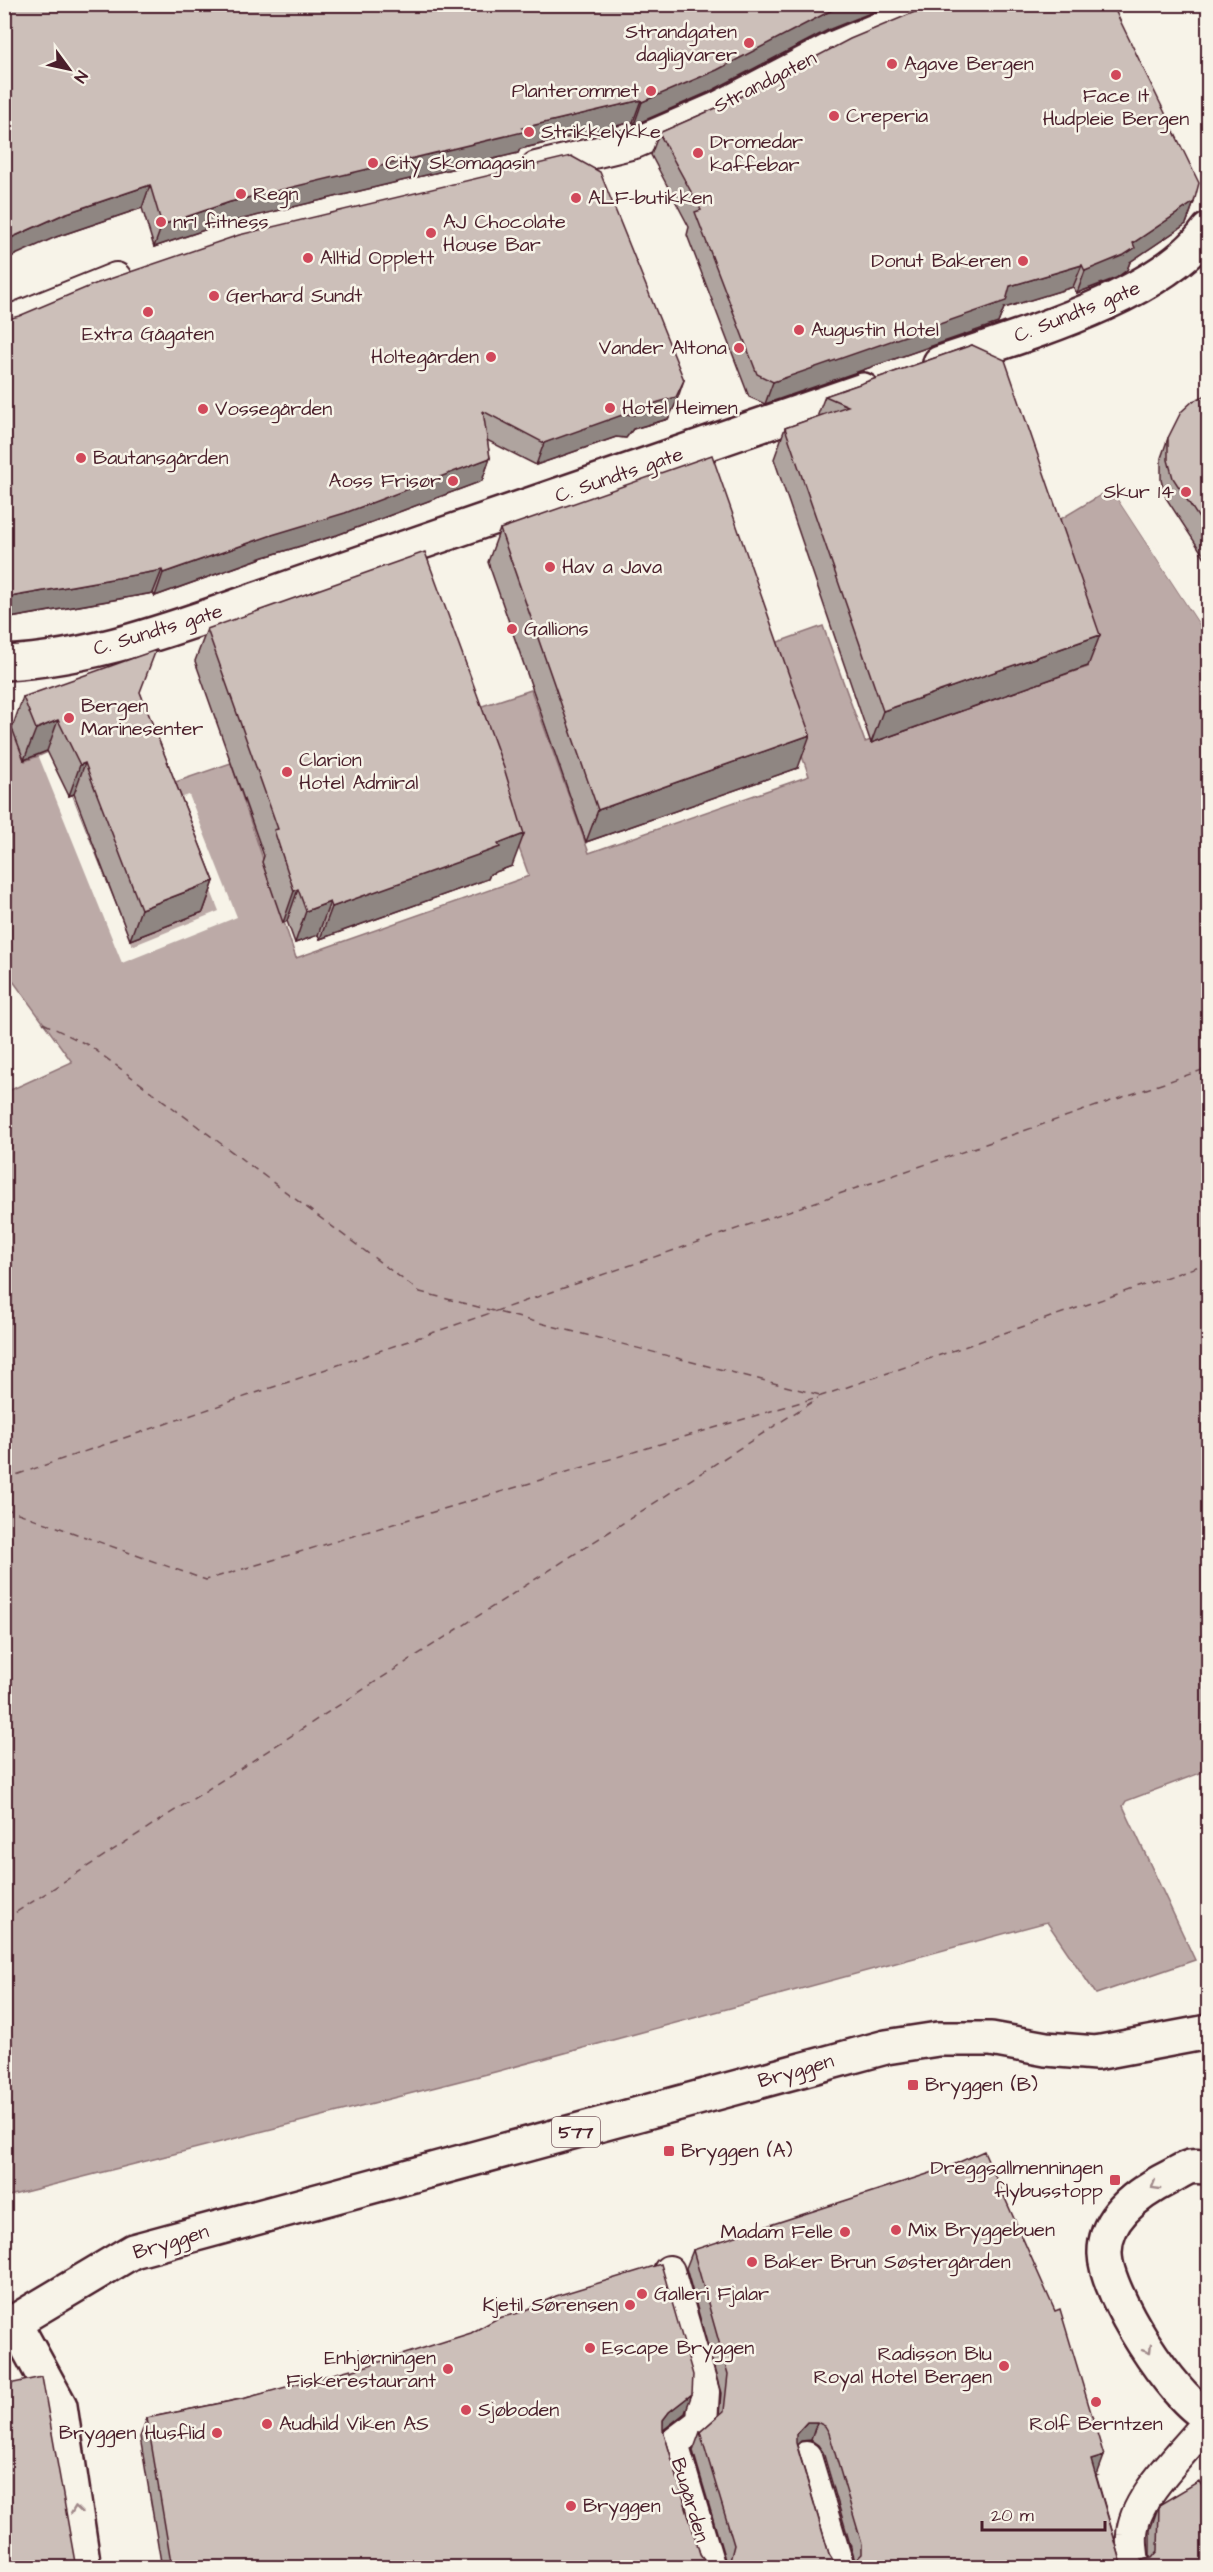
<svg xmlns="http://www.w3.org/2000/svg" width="1213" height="2572" viewBox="0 0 1213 2572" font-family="'Architects Daughter',sans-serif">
	<rect width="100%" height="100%" fill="#f7f3e8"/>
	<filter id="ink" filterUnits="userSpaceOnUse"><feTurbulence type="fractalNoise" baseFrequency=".0167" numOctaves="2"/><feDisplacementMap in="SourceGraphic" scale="12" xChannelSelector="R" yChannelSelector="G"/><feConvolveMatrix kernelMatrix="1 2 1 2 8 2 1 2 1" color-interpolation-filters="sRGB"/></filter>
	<g filter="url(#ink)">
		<path fill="#bcaaa7" stroke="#8e7275" stroke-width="1.5" d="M1111 489 1208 637V1770L1126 1801 1123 1806 1195 1960 1096 1994 1047 1922 495 2072 5 2197 4 1093 72 1062 5 970V715L7 714 25 761 54 750 130 939 155 789 231 763 296 958 529 876 470 710 531 690 589 853 809 776 764 647 823 626 865 742 1088 667 1042 530Z"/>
		<path fill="#f7f3e8" d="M1114 487 1208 631V637L1111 489Z
			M54 750 132 946 219 911 175 800 189 795 237 917 122 963 39 757Z"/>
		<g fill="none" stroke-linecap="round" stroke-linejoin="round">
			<path stroke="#6c4950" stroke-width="1.5" stroke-dasharray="8 6" stroke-linecap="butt" d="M43 1023 90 1046 420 1292 820 1395
				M4 1479 1208 1068
				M4 1508 206 1580 821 1396 1208 1263
				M4 1920 818 1398"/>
			<g stroke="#4a1f2b" stroke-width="34">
				<path id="pedestrian" d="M536 167 635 143 716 108 835 46 936 4
					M4 323 116 278
					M669 2271 704 2392 702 2422 673 2444 710 2568
					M806 2457 839 2568
					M1134 2568C1134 2557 1131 2546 1132 2535 1133 2497 1186 2451 1208 2421"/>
			</g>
			<g stroke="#4a1f2b" stroke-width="38">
				<path id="minor" d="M1208 2167C1203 2167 1196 2166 1190 2167 1183 2169 1176 2174 1170 2177 1140 2192 1104 2216 1105 2254 1106 2294 1173 2399 1208 2416
					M14 2322 60 2406 84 2568"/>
			</g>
			<g stroke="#4a1f2b" stroke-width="38">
				<path id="secondary" d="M940 363C1019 336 1159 298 1208 230
					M4 663C112 658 221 610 323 576 503 515 683 453 863 390"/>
			</g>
			<g stroke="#4a1f2b" stroke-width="38">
				<path id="primary" d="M4 2328 133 2251 886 2047 938 2039H991L1046 2049 1096 2053 1208 2032"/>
			</g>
			<use href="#pedestrian" stroke="#f7f3e8" stroke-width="30"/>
			<use href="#minor" stroke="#f7f3e8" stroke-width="33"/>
			<use href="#secondary" stroke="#f7f3e8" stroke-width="33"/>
			<use href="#primary" stroke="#f7f3e8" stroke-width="33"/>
		</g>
		<path fill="#afa49f" stroke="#4a1f2b" stroke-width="1.5" fill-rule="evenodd" d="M4 4 828 30 709 92 634 125 633 122 520 149 518 153 222 224 154 247 142 208 56 237Z
			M732 101 1194 202 1186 224 1130 262 1127 270 1116 278 1077 293 1073 287 1004 308 998 323 765 404 749 397 687 235 689 227 651 155 659 133Z
			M4 320 676 403 668 419 633 429 626 438 616 437 536 465 487 440 490 458 482 481 337 535 264 557 155 596 153 593 4 619Z
			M972 345 1088 666 871 743 774 459 785 428 817 417 825 396Z
			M1209 394V564L1166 498 1161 480V458L1168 438Z
			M500 529 798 768 586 842 488 562Z
			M207 629 512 866 490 874 488 879 320 939 318 935 295 943 287 921 283 923 262 862 264 856 195 661Z
			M140 693 214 881 203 912 130 940 74 794 69 796 47 751 24 760 12 728 23 697Z
			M693 2250 1097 2475H1096L1123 2568H162L140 2437 147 2418 246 2398 351 2371 685 2413 663 2430 700 2554 705 2561 712 2566 722 2565 726 2563 693 2451 700 2432 719 2415 721 2393 686 2268ZM811 2440 818 2445 823 2452 855 2561 851 2565 842 2566 834 2562 829 2554 797 2445 801 2441Z
			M1205 2491 1209 2568H1140L1142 2560 1150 2558V2530L1159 2505Z"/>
		<path fill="#8f8682" stroke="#4a1f2b" stroke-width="1.5" d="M844 4H893L828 30 709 92 634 125 642 102Z
			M641 100 633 122 520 149 518 153 222 224 154 247 162 225 230 202 522 128Z
			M150 185 142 208 56 237 4 260V241L64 214Z
			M1194 202 1186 224 1130 262 1127 270 1116 278 1077 293 1085 271 1133 243Z
			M1082 265 1073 287 1004 308 998 323 765 404 773 382 1010 286Z
			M684 380 676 403 668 419 633 429 626 438 616 437 536 465 544 443Z
			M490 458 482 481 337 535 264 557 155 596 163 573Z
			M162 570 153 593 4 619V598Z
			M1100 635 1088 666 871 743 883 711Z
			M58 720 47 751 24 760 36 729Z
			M810 735 798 768 586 842 598 810Z
			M85 763 74 794 69 796 80 765Z
			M524 834 512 866 490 874 488 879 320 939 332 907Z
			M214 881 203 912 130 940 141 909Z
			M298 889 287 921 283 923 294 891Z
			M330 902 318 935 295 943 306 911Z
			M692 2394 685 2413 662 2431 663 2420 669 2412Z
			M807 2422H817L811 2440 801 2441 789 2452 796 2434Z
			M1104 2456 1097 2475 1085 2479 1091 2460Z"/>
		<path fill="#ccbfb9" stroke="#4a1f2b" stroke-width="1.5" fill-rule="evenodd" d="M4 4H844L836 8 717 70 642 102 641 100 522 128 527 131 230 202 162 225 150 185 64 214 4 241Z
			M934 4H1112L1199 183 1194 202 1133 243 1135 248 1124 255 1085 271 1082 265 1010 286 1006 301 773 382 757 374 695 212 701 210 659 133 732 101 850 39Z
			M571 156 600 172 684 380 676 397 642 407 634 415 625 414 544 443 483 411 490 458 345 513 272 535 163 573 162 570 4 598V320L19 316 95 284 239 235Z
			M972 345 1005 360 1100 635 883 711 785 428 848 406 825 396Z
			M1209 394V534L1173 478 1168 460V438L1181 412 1193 401Z
			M712 455 810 735 598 810 500 529Z
			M425 552 504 768 524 834 498 844 500 847 332 907 330 902 306 911 298 889 294 891 274 830 278 829 207 629Z
			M156 650 140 692 214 881 141 909 85 763 80 765 58 720 36 729 23 697Z
			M984 2151 1055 2311 1060 2309 1104 2456 1091 2460 1123 2568H172L147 2418 246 2398 351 2369V2371L471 2333 498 2318 519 2313 556 2296 661 2264 693 2375 692 2394 669 2412 663 2420V2430L700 2554 705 2561 712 2566 722 2565 730 2561 734 2545 700 2432 724 2411 728 2374 693 2250 946 2168ZM807 2422H817L825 2426 829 2433 862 2544V2554L851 2565 842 2566 834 2562 829 2554 796 2443V2434Z
			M42 2377 76 2568H4V2385Z
			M1199 2481 1205 2491 1209 2489V2568H1147L1142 2560 1152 2558 1158 2551 1159 2505Z"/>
		<defs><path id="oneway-chevron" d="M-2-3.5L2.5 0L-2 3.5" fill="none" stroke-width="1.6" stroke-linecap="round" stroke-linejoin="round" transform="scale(1.5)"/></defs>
		<g stroke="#a0898a">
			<use href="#oneway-chevron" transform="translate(1155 2186) rotate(149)"/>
			<use href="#oneway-chevron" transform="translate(1148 2350) rotate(58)"/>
			<use href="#oneway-chevron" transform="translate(76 2510) rotate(-98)"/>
		</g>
	</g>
	<g fill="#d1495b" stroke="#f7f3e8" stroke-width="2">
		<circle cx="749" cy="43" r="6"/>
		<circle cx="892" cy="64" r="6"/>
		<circle cx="1116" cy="75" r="6"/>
		<circle cx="651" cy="91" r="6"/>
		<circle cx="834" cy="116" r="6"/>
		<circle cx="529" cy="132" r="6"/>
		<circle cx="698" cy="153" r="6"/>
		<circle cx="373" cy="163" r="6"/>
		<circle cx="241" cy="194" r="6"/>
		<circle cx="576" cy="198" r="6"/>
		<circle cx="161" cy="222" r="6"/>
		<circle cx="431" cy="233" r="6"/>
		<circle cx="308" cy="258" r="6"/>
		<circle cx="1023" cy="261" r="6"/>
		<circle cx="214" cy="296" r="6"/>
		<circle cx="148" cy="312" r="6"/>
		<circle cx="799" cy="330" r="6"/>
		<circle cx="739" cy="348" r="6"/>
		<circle cx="491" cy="357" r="6"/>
		<circle cx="610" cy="408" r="6"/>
		<circle cx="203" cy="409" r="6"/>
		<circle cx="81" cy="458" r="6"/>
		<circle cx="453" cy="481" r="6"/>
		<circle cx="1186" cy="492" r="6"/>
		<circle cx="550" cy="567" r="6"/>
		<circle cx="512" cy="629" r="6"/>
		<circle cx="69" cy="718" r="6"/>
		<circle cx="287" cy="772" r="6"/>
		<rect x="907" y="2079" width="12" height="12" rx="3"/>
		<rect x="663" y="2145" width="12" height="12" rx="3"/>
		<rect x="1109" y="2174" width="12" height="12" rx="3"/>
		<circle cx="896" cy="2230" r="6"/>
		<circle cx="845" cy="2232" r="6"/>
		<circle cx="752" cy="2262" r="6"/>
		<circle cx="642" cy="2294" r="6"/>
		<circle cx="630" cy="2305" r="6"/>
		<circle cx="590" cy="2348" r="6"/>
		<circle cx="1004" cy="2366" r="6"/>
		<circle cx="448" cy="2369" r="6"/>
		<circle cx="1096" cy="2402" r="6"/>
		<circle cx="466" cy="2410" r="6"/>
		<circle cx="267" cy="2424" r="6"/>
		<circle cx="217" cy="2433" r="6"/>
		<circle cx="571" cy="2506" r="6"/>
	</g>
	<g text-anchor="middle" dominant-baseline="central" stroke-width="5" stroke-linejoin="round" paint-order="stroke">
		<rect fill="#f7f3e8" stroke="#7e5f64" stroke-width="1.5" x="552" y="2117" width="48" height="30" rx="4.5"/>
		<g font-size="18" font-weight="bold" fill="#4a1f2b">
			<text x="576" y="2132">577</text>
		</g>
		<g font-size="20" fill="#4a1f2b" stroke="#f7f3e8" text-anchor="start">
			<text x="737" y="32" text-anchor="end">Strandgaten<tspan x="737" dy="23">dagligvarer</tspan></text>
			<text x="904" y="64">Agave Bergen</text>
			<text x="639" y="91" text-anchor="end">Planterommet</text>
			<text x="1116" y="96" text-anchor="middle">Face It<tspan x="1116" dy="23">Hudpleie Bergen</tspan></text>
			<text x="846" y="116">Creperia</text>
			<text x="541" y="132">Strikkelykke</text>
			<text x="710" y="142">Dromedar<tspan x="710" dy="23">kaffebar</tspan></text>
			<text x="385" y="163">City Skomagasin</text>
			<text x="253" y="194">Regn</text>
			<text x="588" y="198">ALF-butikken</text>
			<text x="173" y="222">nr1 fitness</text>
			<text x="443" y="222">AJ Chocolate<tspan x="443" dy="23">House Bar</tspan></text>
			<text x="320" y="258">Alltid Opplett</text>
			<text x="1011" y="261" text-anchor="end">Donut Bakeren</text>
			<text x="226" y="296">Gerhard Sundt</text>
			<text x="811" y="330">Augustin Hotel</text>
			<text x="148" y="334" text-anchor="middle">Extra Gågaten</text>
			<text x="727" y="348" text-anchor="end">Vander Altona</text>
			<text x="479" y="357" text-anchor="end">Holtegården</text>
			<text x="622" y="408">Hotel Heimen</text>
			<text x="215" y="409">Vossegården</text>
			<text x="93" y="458">Bautansgården</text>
			<text x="441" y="481" text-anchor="end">Aoss Frisør</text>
			<text x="1174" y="492" text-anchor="end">Skur 14</text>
			<text x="562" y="567">Hav a Java</text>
			<text x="524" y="629">Gallions</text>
			<text x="81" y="706">Bergen<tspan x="81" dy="23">Marinesenter</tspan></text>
			<text x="299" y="760">Clarion<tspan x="299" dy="23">Hotel Admiral</tspan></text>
			<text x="925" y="2085">Bryggen (B)</text>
			<text x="681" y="2151">Bryggen (A)</text>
			<text x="1103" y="2168" text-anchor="end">Dreggsallmenningen<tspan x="1103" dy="23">flybusstopp</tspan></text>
			<text x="908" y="2230">Mix Bryggebuen</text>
			<text x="833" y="2232" text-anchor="end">Madam Felle</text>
			<text x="764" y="2262">Baker Brun Søstergården</text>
			<text x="654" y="2294">Galleri Fjalar</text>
			<text x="618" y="2305" text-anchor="end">Kjetil Sørensen</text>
			<text x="602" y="2348">Escape Bryggen</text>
			<text x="992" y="2354" text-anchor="end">Radisson Blu<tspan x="992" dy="23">Royal Hotel Bergen</tspan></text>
			<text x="436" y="2358" text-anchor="end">Enhjørningen<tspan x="436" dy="23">Fiskerestaurant</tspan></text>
			<text x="478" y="2410">Sjøboden</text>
			<text x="279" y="2424">Audhild Viken AS</text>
			<text x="1096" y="2424" text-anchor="middle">Rolf Berntzen</text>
			<text x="205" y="2433" text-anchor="end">Bryggen Husflid</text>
			<text x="583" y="2506">Bryggen</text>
		</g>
		<g font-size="20" fill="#4a1f2b" stroke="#f7f3e8">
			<text transform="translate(765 82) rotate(-27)">Strandgaten</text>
			<text transform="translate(1077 312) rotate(-22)">C. Sundts gate</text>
			<text transform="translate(619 475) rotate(-19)">C. Sundts gate</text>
			<text transform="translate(158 630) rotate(-17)">C. Sundts gate</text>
			<text transform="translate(796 2071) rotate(-16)">Bryggen</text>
			<text transform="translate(171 2242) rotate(-17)">Bryggen</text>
			<text transform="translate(690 2500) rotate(73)">Bugården</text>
		</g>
	</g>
	<rect width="1213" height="2572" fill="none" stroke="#f7f3e8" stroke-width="24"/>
	<rect x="12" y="12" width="1189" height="2548" fill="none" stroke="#4a1f2b" stroke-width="2" filter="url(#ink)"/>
	<g transform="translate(69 69) rotate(123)" stroke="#f7f3e8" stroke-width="4.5" paint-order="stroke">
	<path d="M0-4.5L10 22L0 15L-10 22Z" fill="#4a1f2b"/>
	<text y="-9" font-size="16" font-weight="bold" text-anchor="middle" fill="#4a1f2b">N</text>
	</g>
	<path d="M982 2521v9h123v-9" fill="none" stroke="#4a1f2b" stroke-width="3"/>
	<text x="991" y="2521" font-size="18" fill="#4a1f2b" stroke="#f7f3e8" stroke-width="4.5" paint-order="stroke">20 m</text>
</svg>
